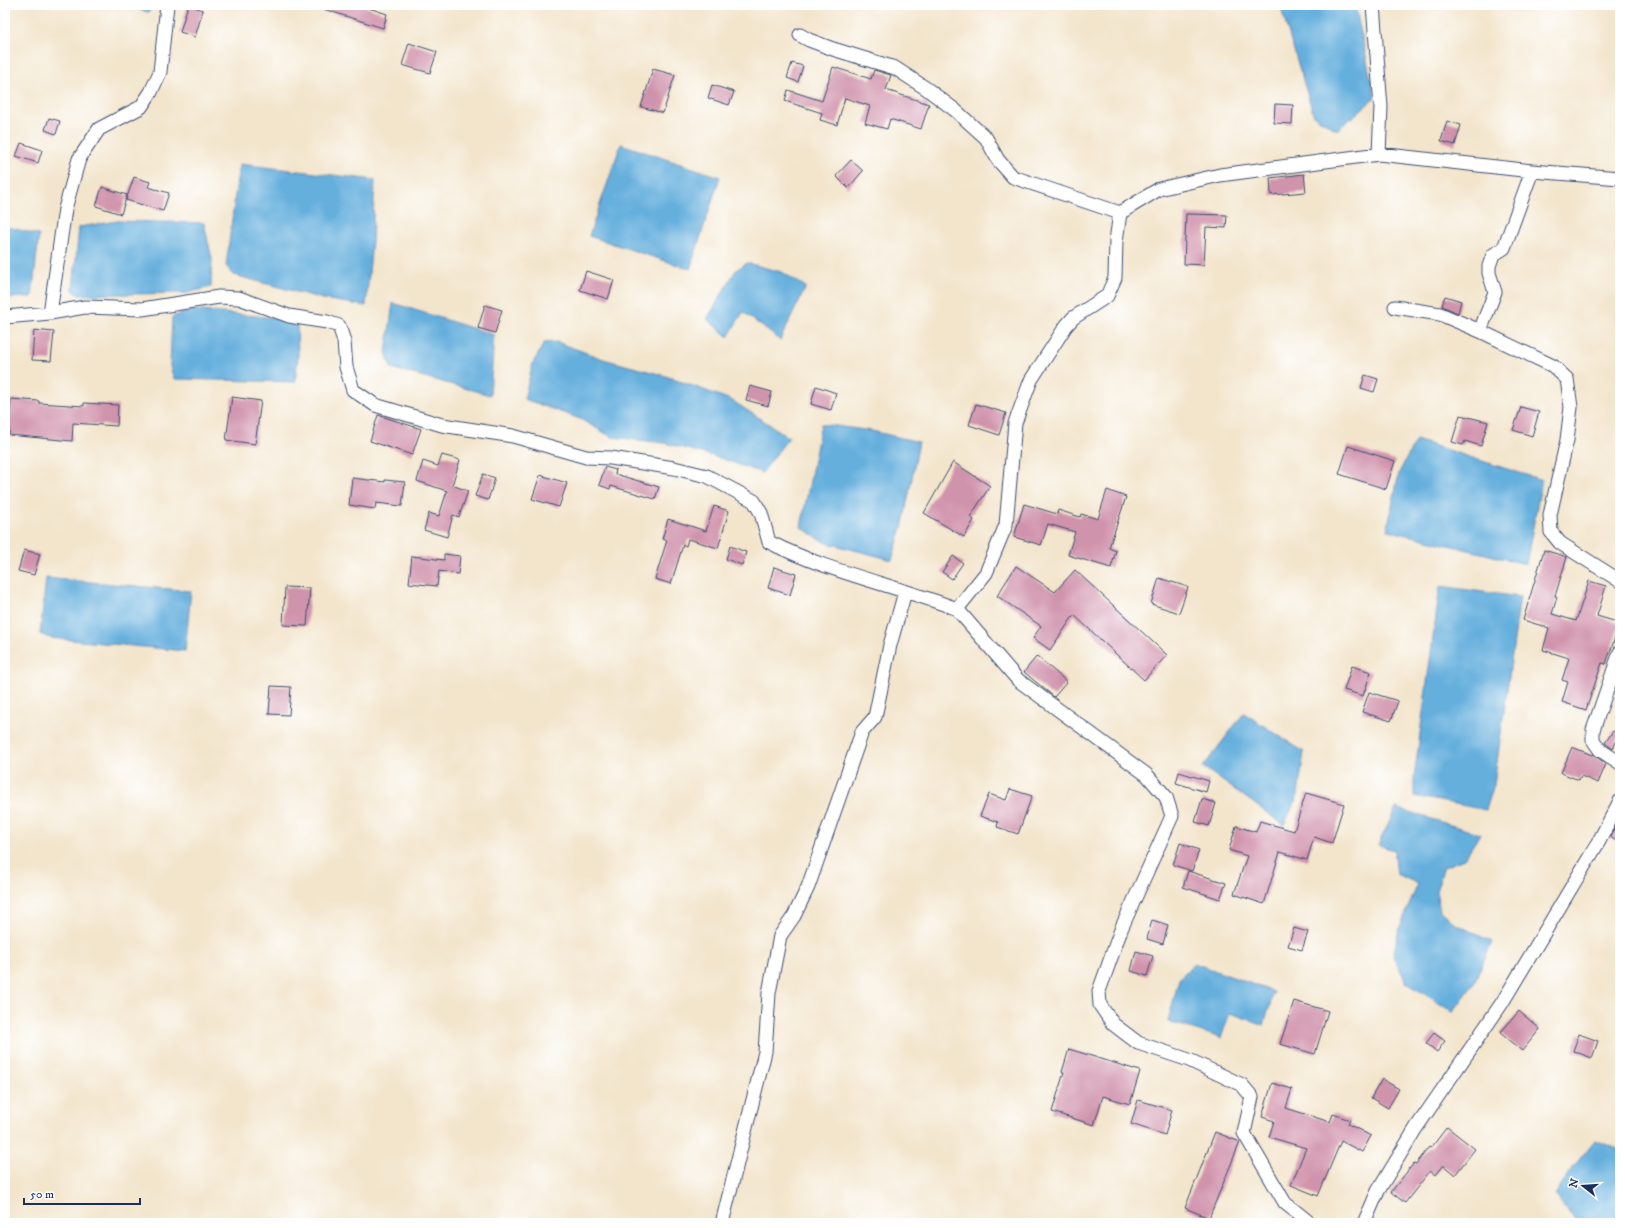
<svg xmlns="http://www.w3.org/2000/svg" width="1625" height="1228" viewBox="0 0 1625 1228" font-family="'IM FELL DW Pica',serif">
	<rect width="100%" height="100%" fill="#fff"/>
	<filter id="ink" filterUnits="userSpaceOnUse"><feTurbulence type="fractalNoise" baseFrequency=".025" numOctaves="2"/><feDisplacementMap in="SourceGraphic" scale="8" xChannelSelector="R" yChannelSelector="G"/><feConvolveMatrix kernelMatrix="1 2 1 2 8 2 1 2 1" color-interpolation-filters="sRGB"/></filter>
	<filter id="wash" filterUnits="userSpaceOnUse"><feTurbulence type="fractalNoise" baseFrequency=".012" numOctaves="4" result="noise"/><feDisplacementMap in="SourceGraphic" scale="16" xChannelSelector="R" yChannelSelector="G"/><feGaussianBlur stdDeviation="0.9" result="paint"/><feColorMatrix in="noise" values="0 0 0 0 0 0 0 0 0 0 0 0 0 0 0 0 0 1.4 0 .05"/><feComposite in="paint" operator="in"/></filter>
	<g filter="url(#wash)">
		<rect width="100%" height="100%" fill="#f3e5cc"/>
		<path fill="#65afdd" stroke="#406f9e" d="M117 5H149V12Z
			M1280 5H1355L1375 98 1337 130 1314 116Z
			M621 144 720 177 690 269 589 236Z
			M239 164 375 180 372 241 366 306 323 299 234 275 226 266Z
			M118 221 204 223 212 259 211 287 187 293 78 295 73 290 79 227Z
			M5 226 39 235 32 297 5 298Z
			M747 263 782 272 806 287 780 340 743 312 728 337 707 319 736 270Z
			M393 303 494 335 490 395 391 368 386 353Z
			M192 310 297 320 298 356 295 382 174 379 170 366 172 317Z
			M557 342 603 359 663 375 731 400 789 437 762 473 720 458 665 443 612 437 580 419 524 399 533 363 544 343Z
			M821 424 872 431 919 442 903 524 892 560 824 542 801 527Z
			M1416 440 1542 480 1526 564 1387 530 1399 473Z
			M46 578 191 591 185 651 50 638 40 634Z
			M1440 586 1520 597 1494 784 1486 810 1414 796V778Z
			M1244 713 1304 752 1298 795 1284 825 1203 767Z
			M1396 808 1480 834 1464 859 1444 867 1436 891 1440 911 1456 924 1492 942 1473 985 1453 1012 1407 983 1393 956 1399 929 1418 884 1397 874 1394 850 1378 845Z
			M1194 963 1274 992 1264 1025 1230 1013 1221 1038 1168 1021 1179 979Z
			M1595 1140 1620 1150V1223H1577L1555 1195 1570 1171Z"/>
		<g id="blocks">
			<path fill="#d093ac" d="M188 5 203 10 195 37 180 32Z
				M321 5H360L387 14 383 28 320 8Z
				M409 43 437 52 430 73 402 65Z
				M792 63 803 66 798 82 787 78Z
				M833 67 871 79 874 70 891 75 886 90 929 104 921 129 890 119 887 129 865 123 870 106 845 98 837 125 820 120 822 113 785 101 788 90 822 101Z
				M653 69 675 75 663 113 641 107Z
				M712 85 734 92 729 105 708 98Z
				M1275 104 1293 105 1292 124 1274 123Z
				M49 118 60 121 56 134 45 130Z
				M1447 121 1461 125 1455 145 1441 141Z
				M21 143 42 150 38 163 16 156Z
				M851 160 863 171 848 188 836 176Z
				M1304 174 1306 192 1271 195 1270 178Z
				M134 177 150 182 148 187 169 193 163 211 126 200Z
				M102 187 127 195 121 214 96 206Z
				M1186 214 1227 215 1226 228 1206 227 1204 265 1184 264Z
				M586 271 614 280 608 299 580 290Z
				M1445 296 1461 301 1458 313 1442 306Z
				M485 305 502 310 495 333 478 328Z
				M34 330 54 332 51 361 32 360Z
				M1365 375 1378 379 1374 392 1361 388Z
				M750 386 772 392 768 406 746 400Z
				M816 386 836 393 831 410 811 404Z
				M232 397 261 401 255 444 226 440Z
				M11 399 39 401V403L84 406V403L118 405 117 426 73 423 72 441 9 435Z
				M976 404 1006 413 999 435 969 425Z
				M1521 407 1539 412 1532 436 1513 430Z
				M378 415 421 429 412 455 370 441Z
				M1460 415 1488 422 1481 446 1465 441 1463 445 1452 442Z
				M1348 446 1395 461 1386 489 1339 474Z
				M442 455 460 460 452 485 468 491 459 517 453 515 447 537 424 530 429 513 439 516 447 491 417 481 423 461 438 466Z
				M953 462 990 486 970 517 974 520 964 537 924 513Z
				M605 467 616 470 615 474 659 487 655 499 611 486 610 489 599 485Z
				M483 474 495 478 488 500 475 496Z
				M540 475 567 483 559 507 532 499Z
				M352 478 385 482V480L405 482 402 506 376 503 375 509 349 505Z
				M1107 490 1126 497 1109 548 1116 551 1111 568 1068 555 1075 532 1048 524 1041 545 1014 537 1024 504 1057 514 1058 510 1080 517 1081 514 1098 519Z
				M714 506 729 511 718 548 688 539 686 546 683 545 671 584 655 579 667 540 662 539 668 519 706 531Z
				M730 546 746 552 742 565 726 559Z
				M24 550 40 554 34 575 18 571Z
				M1544 550 1567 557 1555 596 1557 597 1552 614 1576 621 1589 581 1606 586 1597 616 1620 623 1606 664 1602 663 1586 710 1562 702 1568 682 1562 680 1569 658 1543 650 1549 628 1523 620Z
				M444 554 460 556 458 574 439 571 437 586 409 583 412 556 444 560Z
				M953 556 963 563 952 579 942 572Z
				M1016 566 1055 592 1075 570 1167 655 1144 680 1074 615 1050 650 1033 638 1041 626 997 596Z
				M774 567 796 574 790 595 768 588Z
				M1159 578 1188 587 1179 613 1151 604Z
				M285 587 310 588 307 626 283 625Z
				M1037 656 1067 682 1054 697 1024 672Z
				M1352 666 1371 672 1363 696 1344 690Z
				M271 686 291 687 289 715 269 714Z
				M1369 692 1398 701 1391 721 1362 712Z
				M1613 731 1619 734 1613 749 1605 743Z
				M1572 747 1592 755 1593 754 1606 764 1598 783 1581 776 1579 780 1561 773Z
				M1179 772 1209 781 1206 792 1176 783Z
				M1010 789 1032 796 1018 834 997 827 998 822 980 816 989 794 1006 800Z
				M1306 793 1344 804 1332 843 1314 837 1307 860 1280 852 1264 904 1234 894 1247 856 1229 850 1236 826 1256 832 1260 821 1294 831Z
				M1202 799 1216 803 1209 826 1195 822Z
				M1620 818V843L1610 837Z
				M1180 843 1199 850 1192 871 1173 865Z
				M1188 871 1226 883 1220 899 1183 887Z
				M1152 920 1168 925 1163 944 1147 939Z
				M1294 928 1308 932 1302 950 1288 946Z
				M1136 951 1153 956 1147 976 1131 971Z
				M1294 1001 1328 1011 1315 1054 1280 1044Z
				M1519 1011 1540 1029 1522 1051 1500 1033Z
				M1434 1033 1445 1041 1437 1052 1426 1043Z
				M1579 1034 1598 1041 1592 1058 1573 1051Z
				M1069 1049 1140 1071 1130 1104 1103 1096 1094 1125 1052 1112 1064 1072H1062Z
				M1382 1079 1399 1089 1388 1108 1371 1098Z
				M1272 1083 1292 1089 1286 1108 1330 1122 1333 1114 1350 1120 1348 1124 1371 1136 1362 1152 1341 1141 1318 1196 1291 1185 1306 1148 1269 1137 1274 1121 1262 1117Z
				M1138 1100 1172 1110 1165 1135 1131 1124Z
				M1447 1127 1475 1149 1455 1175 1443 1165 1435 1175 1430 1171 1405 1203 1391 1192 1414 1163 1416 1164 1429 1147 1431 1148Z
				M1215 1132 1240 1142 1209 1218 1185 1208Z"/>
		</g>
	</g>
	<g filter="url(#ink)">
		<use href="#blocks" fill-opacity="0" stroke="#3b4a6e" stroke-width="1"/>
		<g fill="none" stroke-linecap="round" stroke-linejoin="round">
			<g stroke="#3b4a6e" stroke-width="15">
				<path id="minor" d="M1373 5 1381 107 1379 154
					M800 35 809 40 833 49 895 68 927 89 955 110 986 138 998 160 1013 177 1120 213
					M1532 171 1504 248 1493 255 1489 266V273L1495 292 1480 331 1553 366 1567 379 1571 407 1567 440 1550 515 1551 532 1560 543 1620 581
					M1395 307 1440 314 1480 331
					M50 313 65 209 79 159 99 129 141 107 151 92 160 72 167 5
					M5 317 50 313 85 307 142 309 219 297 239 298 289 316 327 322 339 326 344 341 346 367 353 390 375 405 442 425 513 436 586 457 611 458 674 468 707 476 754 501 761 513 769 542C828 572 894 585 957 609L986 573 1006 525 1015 423 1031 380 1066 326 1073 318 1107 296 1115 278 1116 241 1120 213 1159 189 1220 175 1379 154 1532 171 1620 178
					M957 609 1018 680 1147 775 1166 797 1172 816 1122 927 1099 991 1100 1005 1113 1024 1138 1043 1189 1060 1242 1085 1252 1097 1244 1133 1285 1203 1310 1223
					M1620 652 1593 730V740L1600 750 1620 763
					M722 1223 765 1052 769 993 780 936 794 916 808 887 862 732 875 717 890 645 905 592
					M1364 1223 1378 1191 1416 1128 1502 1003 1598 843 1620 801"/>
			</g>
			<use href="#minor" stroke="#fff" stroke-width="13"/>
		</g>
	</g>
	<rect width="1625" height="1228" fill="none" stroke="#fff" stroke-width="20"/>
	<g transform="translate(1583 1186) rotate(287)" stroke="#ffffff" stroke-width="3" paint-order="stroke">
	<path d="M0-3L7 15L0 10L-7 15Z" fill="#1b2f5e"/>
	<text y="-6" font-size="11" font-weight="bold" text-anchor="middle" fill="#1b2f5e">N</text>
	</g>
	<path d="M24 1198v6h116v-6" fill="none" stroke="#1b2f5e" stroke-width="2"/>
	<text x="30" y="1198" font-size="12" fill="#1b2f5e" stroke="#ffffff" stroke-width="3" paint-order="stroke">50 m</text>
</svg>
